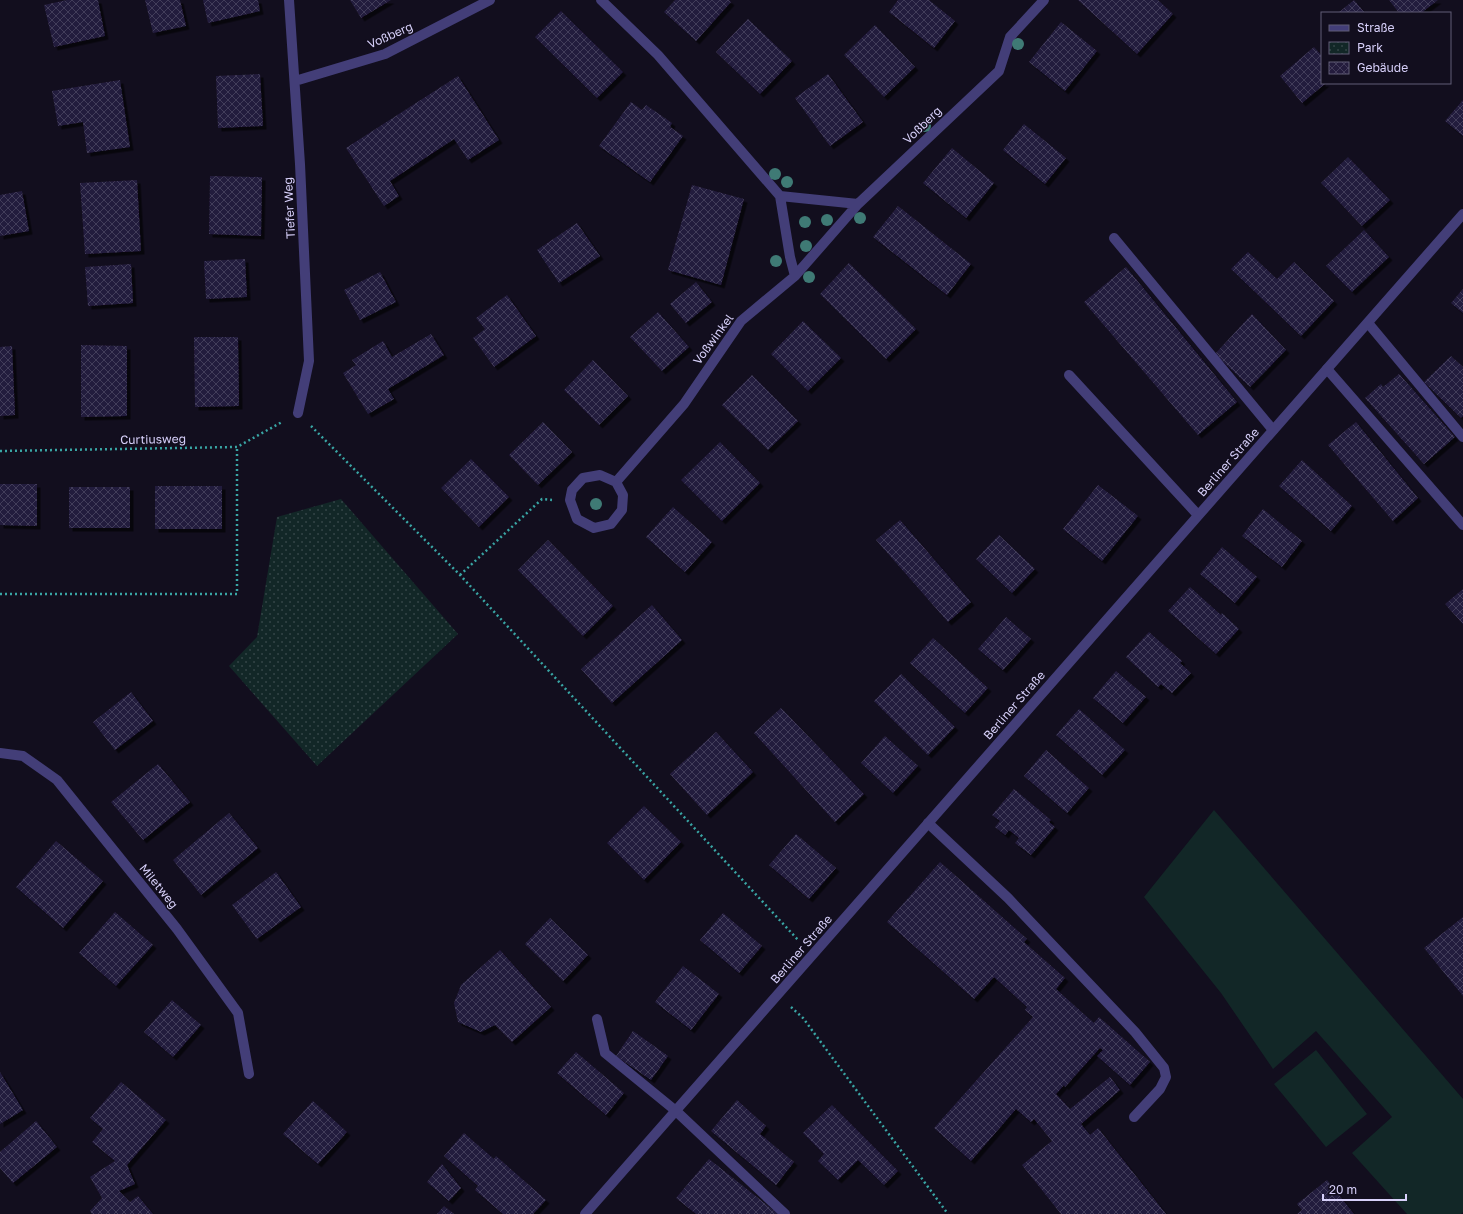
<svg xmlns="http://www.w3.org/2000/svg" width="1463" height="1214" viewBox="0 0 1463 1214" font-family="'Golos Text',sans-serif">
	<defs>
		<pattern id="park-dots" width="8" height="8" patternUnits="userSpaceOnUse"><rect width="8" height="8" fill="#122727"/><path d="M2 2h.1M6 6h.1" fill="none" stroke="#344547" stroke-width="1.8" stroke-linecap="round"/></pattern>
		<pattern id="building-cross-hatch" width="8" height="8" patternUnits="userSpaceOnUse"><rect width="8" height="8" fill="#241c3d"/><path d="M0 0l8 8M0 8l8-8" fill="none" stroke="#433c5a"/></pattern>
		<filter id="shadow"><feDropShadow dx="3.5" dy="3.5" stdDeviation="0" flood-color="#0009"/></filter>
	</defs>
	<rect width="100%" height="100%" fill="#120e1e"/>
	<path fill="#122727" d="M1214 810 1463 1099V1212L1461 1214H1407L1352 1153 1392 1117 1316 1031 1273 1069 1221 993 1144 897Z
		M1316 1050 1367 1114 1326 1147 1274 1084Z"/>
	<path fill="url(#park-dots)" d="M341 499 458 634 317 766 229 666 257 637 277 517Z"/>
	<path fill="url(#building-cross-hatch)" filter="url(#shadow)" d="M67 0H98L105 36 54 47 44 5Z
		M145 0H180L186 26 153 33Z
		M203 0H258L260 11 208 23Z
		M350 0H391L361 18Z
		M675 0H729L731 2 696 41 664 12Z
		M898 0H929L955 21 934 48 889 12Z
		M1078 0H1158L1173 14 1137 54Z
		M1354 0 1365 13H1338Z
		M1389 0H1438L1421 13H1399Z
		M561 11 623 72 597 98 535 37Z
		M748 19 792 61 760 94 716 52Z
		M1061 22 1097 51 1065 91 1029 62Z
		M875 25 915 67 884 97 844 55Z
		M1314 47 1322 56V83H1326L1302 103 1280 76Z
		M260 74 263 126 218 128 216 76Z
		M828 74 863 122 830 146 795 98Z
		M458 76 499 140 468 160 454 139 390 181 399 196 384 206 346 148Z
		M120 80 130 147 87 153 83 122 58 126 52 91Z
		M1463 100V136L1445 121Z
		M631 102 642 110 646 105 672 123 670 127 683 136 650 182 599 146Z
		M1024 124 1066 158 1045 184 1003 150Z
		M952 148 994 183 966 218 923 183Z
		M1348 157 1390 200 1362 226 1321 183Z
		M210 176 262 177 261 236 209 234Z
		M137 180 141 251 85 254 80 183Z
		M692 185 744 199 721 285 668 270Z
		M22 191 29 231 0 236V195Z
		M898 206 971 264 947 295 873 237Z
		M577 223 600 256 559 283 537 250Z
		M1364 230 1389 257 1352 292 1326 266Z
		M1248 252 1277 279 1294 262 1334 301 1301 336 1231 269Z
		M245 259 247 297 206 299 204 261Z
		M849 263 916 329 886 359 820 294Z
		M131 264 133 303 88 306 85 267Z
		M1126 267 1237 402 1198 435 1084 302Z
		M380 272 396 302 360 320 344 290Z
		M696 282 712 302 686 323 670 304Z
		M1463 289V313L1451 303Z
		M507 295 536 336 494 367 473 338 485 329 476 318Z
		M658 312 689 347 662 371 630 337Z
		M1252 314 1286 350 1250 387 1215 354Z
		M803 321 841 358 808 391 771 354Z
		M431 334 444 355 388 389 394 399 368 414 343 373 356 365 352 360 383 341 392 357Z
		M194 337H238L239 406 195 407Z
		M81 345 127 346V416L81 417Z
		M12 346 15 415 0 416V347Z
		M1451 356 1463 367V416L1461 418 1424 382Z
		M593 360 628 396 599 425 564 390Z
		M1399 374 1455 437 1424 464 1365 398 1381 384 1383 387Z
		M752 375 798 421 768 450 722 405Z
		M543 422 572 452 538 485 509 455Z
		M1356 422 1418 498 1393 521 1328 445Z
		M720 442 760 483 722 521 681 480Z
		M471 459 509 497 479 527 441 488Z
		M1302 460 1352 506 1331 531 1279 486Z
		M0 484H37V526L0 525Z
		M1098 485 1138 516 1102 561 1063 529Z
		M155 486H222V529H155Z
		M69 487H130V528H69Z
		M673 507 712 542 685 572 646 537Z
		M1263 509 1302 541 1282 567 1242 536Z
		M900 520 971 602 948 622 876 540Z
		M999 535 1035 569 1012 593 976 559Z
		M548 540 613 606 583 636 518 570Z
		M1222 547 1257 577 1235 603 1200 574Z
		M1190 587 1221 615 1222 613 1239 629 1216 654 1168 611Z
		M1463 589V624L1445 604Z
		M652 605 682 640 612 703 581 669Z
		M1006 617 1031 639 1003 670 978 649Z
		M1149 632 1182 661 1180 663 1191 673 1172 693 1161 684 1158 687 1126 657Z
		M933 638 988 688 965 713 910 663Z
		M1116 671 1146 697 1123 723 1093 698Z
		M901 674 955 727 928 755 874 701Z
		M131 692 153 721 115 750 93 722Z
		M781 708 864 794 835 822 754 733Z
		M1079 709 1125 750 1102 775 1056 735Z
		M716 732 753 772 707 815 670 774Z
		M885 736 918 766 893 793 861 763Z
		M1046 750 1089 788 1067 813 1024 776Z
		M158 764 190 802 143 840 111 802Z
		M1014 789 1051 820 1049 822 1055 827 1031 855 1015 843 1019 838 1009 830 1005 835 995 827 1000 821 992 815Z
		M644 806 681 842 644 880 607 843Z
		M229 813 258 848 201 895 173 860Z
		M796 834 836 868 809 899 769 865Z
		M56 841 103 881 63 928 16 887Z
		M940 862 1027 939 1024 942 1065 978 1056 989 1094 1023 1099 1017 1150 1062 1130 1085 1097 1056 1103 1050 1100 1048 1065 1087 1064 1085 1056 1094 1070 1109 1110 1077 1120 1090 1081 1124 1090 1135 1098 1128 1166 1214H1061L1022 1165 1052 1141 1034 1119 1031 1122 1016 1109 971 1161 934 1128 1033 1017 1025 1010 1027 1007 994 977 974 999 887 922Z
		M276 872 301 907 257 939 232 905Z
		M115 912 153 945 116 986 79 953Z
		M723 913 762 946 739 973 700 940Z
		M1463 917V996L1424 948Z
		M550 918 588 955 563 981 525 944Z
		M500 950 551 1007 512 1042 495 1025 481 1032 458 1022 454 1003 461 985Z
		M683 966 719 994 691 1030 655 1002Z
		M172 1000 201 1025 173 1057 144 1032Z
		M633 1031 668 1056 651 1080 616 1056Z
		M576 1052 624 1093 606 1115 557 1073Z
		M0 1072 23 1110 0 1124Z
		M121 1082 166 1120 127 1165 135 1184 119 1191 130 1202 138 1196 153 1214H92L90 1211 102 1198 90 1177 115 1161 92 1142 103 1129 90 1118Z
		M737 1100 766 1126 760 1134 794 1162 776 1185 711 1131Z
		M313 1101 347 1132 318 1164 283 1134Z
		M832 1105 898 1171 884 1185 858 1160 838 1180 818 1161 824 1154 803 1133Z
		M36 1121 57 1147 13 1183 0 1168V1152Z
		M464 1133 494 1159 496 1156 546 1200 533 1214H503L475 1190 478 1186 444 1156Z
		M709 1159 778 1214H696L676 1198Z
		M442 1164 461 1188 449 1201 427 1182Z
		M1327 1180 1354 1214H1297L1302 1210 1297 1204Z
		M444 1206 454 1214H437Z"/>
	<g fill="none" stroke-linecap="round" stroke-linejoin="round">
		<path stroke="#39a5a4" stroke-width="2.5" stroke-dasharray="2 3" stroke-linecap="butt" d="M311 426 460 575 799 941
			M0 451 237 447 282 422
			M460 575 542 499 552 500
			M0 594H237V447
			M791 1007 803 1018 948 1214"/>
		<path stroke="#433e78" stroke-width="10" d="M1114 238 1273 430
			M1368 323 1463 437
			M1327 369 1463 525
			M1069 375 1198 515
			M928 823 1008 898 1135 1032 1164 1068 1166 1077 1160 1089 1134 1117
			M597 1019 605 1053 676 1111 785 1214"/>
		<path stroke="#433e78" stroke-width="10" d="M289 0 300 164 309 361 298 413
			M601 0 658 55 780 196 858 204 999 71 1010 37 1044 0
			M295 81 385 54 490 0
			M780 196 790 257 795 276
			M600 475 616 482 623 495 622 510 611 524 594 528 577 519 570 500 572 490 583 478Z
			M616 482 684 404 741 321 795 276 858 204
			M0 753 23 756 57 780 177 929 238 1013 249 1074
			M585 1214 1463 214"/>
	</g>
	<g fill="#3f7a75">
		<circle cx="1018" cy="44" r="6"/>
		<circle cx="925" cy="126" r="6"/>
		<circle cx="775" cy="174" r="6"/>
		<circle cx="787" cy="182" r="6"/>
		<circle cx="860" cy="218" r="6"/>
		<circle cx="827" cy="220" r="6"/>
		<circle cx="805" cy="222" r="6"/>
		<circle cx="806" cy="246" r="6"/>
		<circle cx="776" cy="261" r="6"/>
		<circle cx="809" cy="277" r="6"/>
		<circle cx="596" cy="504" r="6"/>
	</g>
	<g text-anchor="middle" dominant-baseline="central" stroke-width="3" stroke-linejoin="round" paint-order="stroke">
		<g font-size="12" fill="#d7d0fa" stroke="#120e1e">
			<text transform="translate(390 35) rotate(-24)">Voßberg</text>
			<text transform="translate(922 125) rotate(-44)">Voßberg</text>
			<text transform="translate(289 208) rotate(-93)">Tiefer Weg</text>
			<text transform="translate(713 339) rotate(-54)">Voßwinkel</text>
			<text transform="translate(153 439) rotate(-1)">Curtiusweg</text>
			<text transform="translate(1228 462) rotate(-49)">Berliner Straße</text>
			<text transform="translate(1014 705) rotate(-49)">Berliner Straße</text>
			<text transform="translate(159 886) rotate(51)">Miletweg</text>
			<text transform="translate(801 949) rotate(-49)">Berliner Straße</text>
		</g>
	</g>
	<rect x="1321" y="12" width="130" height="72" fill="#120e1e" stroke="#615c76"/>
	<rect x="1329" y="25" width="20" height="6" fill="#433e78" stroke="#615c76"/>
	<text x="1357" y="32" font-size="12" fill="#d7d0fa">Straße</text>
	<rect x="1329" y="42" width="20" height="12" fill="url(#park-dots)" stroke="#615c76"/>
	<text x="1357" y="52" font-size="12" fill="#d7d0fa">Park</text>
	<rect x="1329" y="62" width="20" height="12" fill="url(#building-cross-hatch)" stroke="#615c76"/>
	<text x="1357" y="72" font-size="12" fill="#d7d0fa">Gebäude</text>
	<path d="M1323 1194v6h83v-6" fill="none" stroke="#d7d0fa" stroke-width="2"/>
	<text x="1329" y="1194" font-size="12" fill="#d7d0fa" stroke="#120e1e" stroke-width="3" paint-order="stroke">20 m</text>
</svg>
